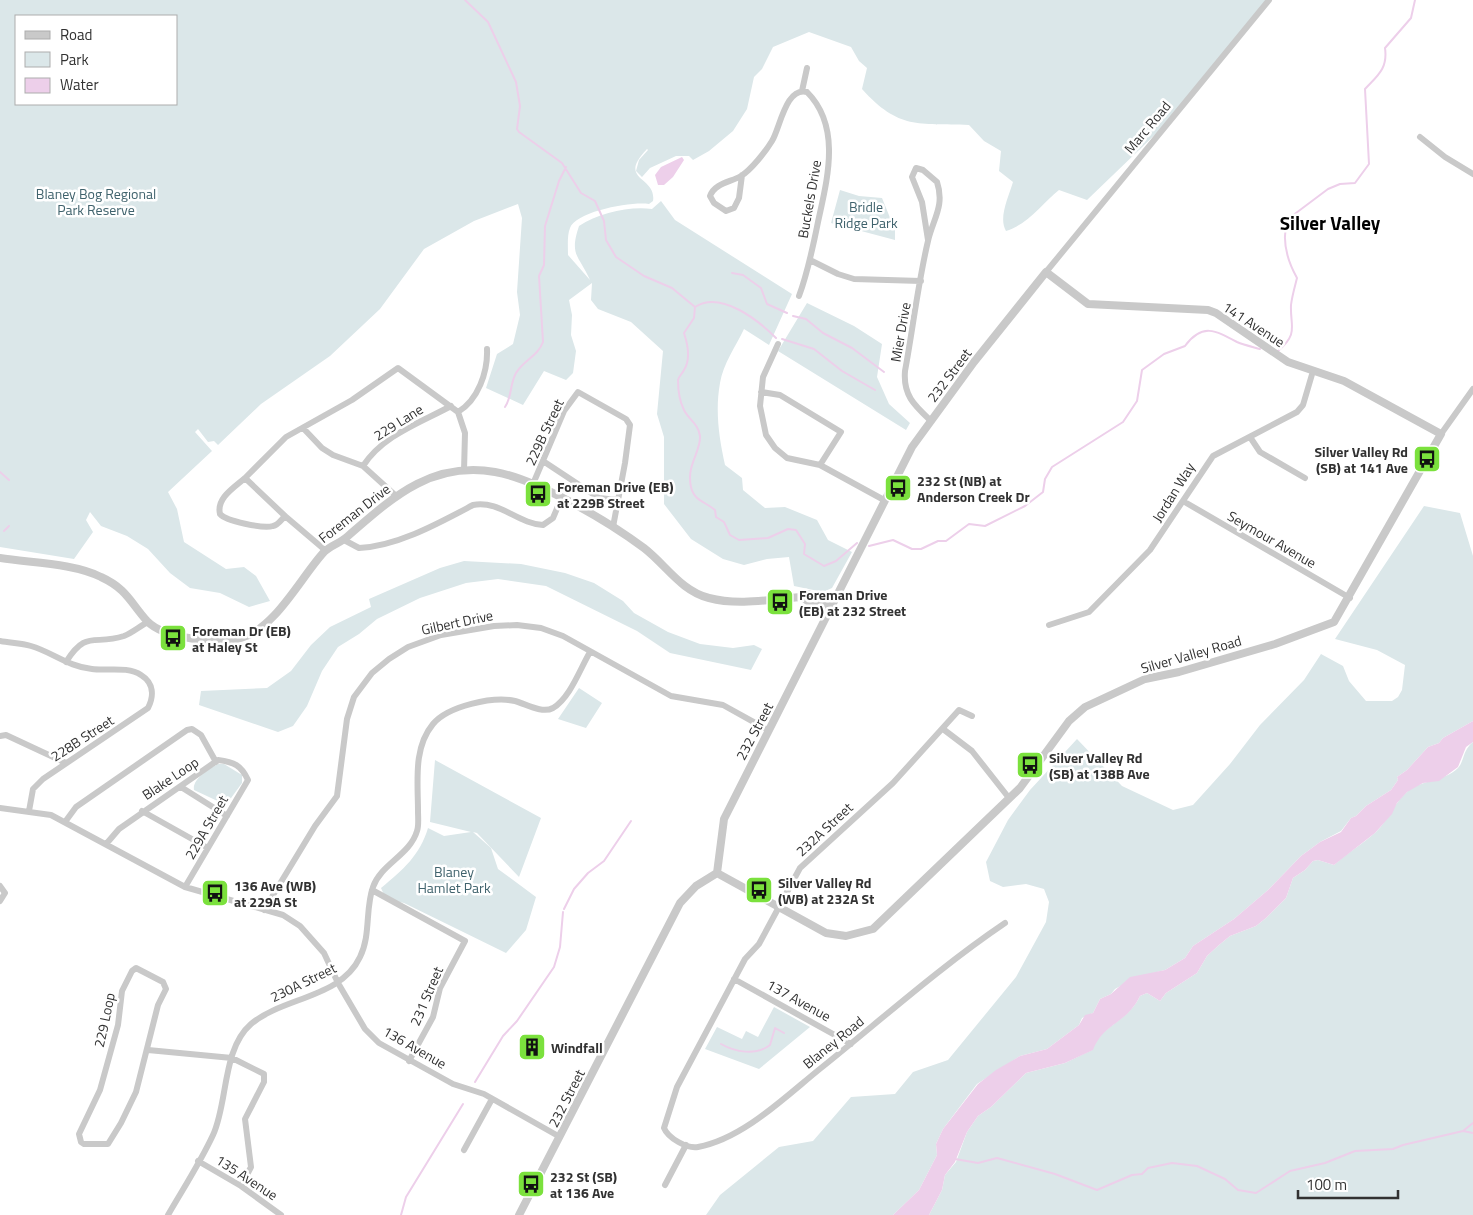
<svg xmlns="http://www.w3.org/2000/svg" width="1473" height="1215" viewBox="0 0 1473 1215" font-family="'Titillium Web',sans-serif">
	<rect width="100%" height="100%" fill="#fff"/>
	<path fill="#dbe7e9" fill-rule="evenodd" d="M0 0H1267L1165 125 1087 200 1059 190C1043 203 1027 225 1006 231 998 218 1009 196 1013 182L999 171 1001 151 984 141 969 125C918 123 899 130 862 89L867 68 859 61 851 47 809 32 773 47 762 69 754 77 747 109 733 131 709 151 693 160 689 156H676L650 168 642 177 636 171 639 160 648 150 647 149C616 181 657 176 653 201L649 204C633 201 576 211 570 228 567 235 568 247 568 255L590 280C579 255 569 256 579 226 599 213 629 206 652 209L661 201 675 220 792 294 769 345 744 329C736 346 723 364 720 383 715 411 719 438 725 465L742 478 743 490 765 508 785 507 817 520 828 540 852 552 832 588 823 592 794 586 789 557 767 559 744 565 723 559 691 539 664 504V437L657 414 663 351 631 322 598 309 591 300 592 283 569 300 572 315 571 335 576 351 573 373 566 380 544 371 523 405 486 388 497 354 513 344 520 315 517 292 522 218 518 204 474 221 424 249 380 309 330 356 261 404 218 445 214 441 208 442 198 429 195 432 212 451 168 492 177 509 184 542 226 569 244 567 256 576 270 601 249 607 220 593 190 588 170 573 148 549 127 536 101 526 90 512 86 520 93 532 74 559 0 547ZM16 16H176V104H16Z
		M840 190 859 196 882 198 895 230V240L831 223Z
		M807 303 854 326 882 344 877 377 889 404 910 423 906 430 778 351Z
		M1424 506 1460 513 1473 556V721L1443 738 1439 743 1428 747 1407 770 1397 777 1398 780 1391 790 1366 806 1356 816 1351 818 1341 831 1320 842 1301 856 1268 890 1234 919 1193 946 1185 958 1165 970 1137 977 1115 989 1111 994 1100 999 1093 1013 1082 1018 1079 1025 1047 1049 1020 1056 977 1084 943 1129 936 1144 937 1155 919 1190 893 1215H706L720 1195 779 1147 813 1141 851 1097 895 1094 913 1072 948 1060 1016 977 1046 922 1049 902 1044 889 1026 884 1003 887 990 881 986 862 1008 820 1030 790 1077 739 1122 786 1173 810 1193 805 1230 764 1260 725 1304 680 1321 654 1343 666 1349 681 1366 701H1392L1398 697 1402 690 1405 665 1377 650 1335 639Z
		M464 561 521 564 565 573 594 583 623 601 634 613 668 632 700 644 733 648 754 645 762 649 751 670 670 653 637 631 546 586 498 579 466 583 420 598 377 619 359 634 338 647 322 671 307 706 293 726 278 732 199 705 201 691 267 688 291 671 311 645 330 627 371 607 369 599 440 568Z
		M579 688 602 703 586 728 558 719Z
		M1473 742V1215H929L942 1190 945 1175 956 1162 967 1132 978 1116 991 1107 1026 1073 1065 1063 1092 1050C1103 1023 1127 1023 1140 996L1147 993 1160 1001 1166 993 1197 973 1207 956 1219 945 1230 936 1256 926 1266 918 1286 898 1293 878 1305 870 1313 861 1318 860 1334 865C1347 853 1363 844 1376 832 1389 819 1395 801 1409 790 1423 780 1445 781 1458 768 1465 760 1462 751 1473 742Z
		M435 760 541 818 519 877 477 833 473 832 491 848 498 869 536 897 526 930 506 953 404 903 386 899 381 888C403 870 420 855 428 828L444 836 471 832 430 822Z
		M218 764H224L242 775V783L226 805 194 790C192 779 209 769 218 764Z
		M774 1007 810 1027 759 1069 705 1049 717 1027 742 1039 746 1031 758 1037Z"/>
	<path fill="#edcfea" d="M682 157 684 160 673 177 664 185H658L655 175 661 167Z
		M1473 721V742L1466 747 1458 767 1439 781 1423 783 1407 792 1397 803 1392 814 1375 833 1334 865 1318 860 1313 861 1305 870 1293 878 1286 898 1266 918 1256 926 1230 936 1219 945 1207 956 1197 973 1166 993 1160 1001 1147 993 1140 996C1126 1025 1104 1022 1093 1050L1065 1063 1026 1073 991 1107 978 1116 967 1132 955 1162 945 1175 942 1190 929 1215H893L919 1190 937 1155 936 1144 943 1129 978 1084 996 1070 1020 1056 1047 1049 1079 1025 1085 1015 1093 1013 1100 999 1111 994 1130 977 1165 970 1185 958 1193 946 1234 919 1268 890 1301 856 1320 842 1341 832 1351 818 1356 816 1366 806 1391 790 1398 780 1397 777 1407 770 1428 747 1439 743 1443 738Z"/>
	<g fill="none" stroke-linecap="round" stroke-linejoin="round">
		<path stroke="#edcfea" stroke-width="2" d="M465 0 488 22 516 82 520 106 517 129 519 132 562 163 581 193 595 201 604 221 606 240 616 257 644 276 672 288 695 307 694 318 684 333C688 345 691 359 684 370 682 374 679 376 678 380 678 389 680 402 684 410 689 420 698 423 700 436 701 452 686 465 691 487 694 501 706 502 715 510L716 517 724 522 730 535 739 540 768 538 788 529 796 530 805 544 804 554 824 566 836 561 857 543
			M732 273 743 275 761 288 767 304 787 313
			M695 307C721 290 759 321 776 338
			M793 316 806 319 823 333 852 348 884 372
			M782 339 814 349 842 371 875 390
			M1278 351C1299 333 1290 327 1291 305 1292 296 1295 286 1297 278 1287 260 1281 239 1288 219L1328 189 1340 184 1355 183 1369 164 1365 89C1377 76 1388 69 1385 48L1411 18 1415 0
			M505 407C512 397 510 383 516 373 524 360 538 356 543 342L539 276 544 265 545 226 559 181 566 167
			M0 472 9 480
			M4 531 9 526
			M869 546 893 540 912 549H921L938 541H946L969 524 985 526 1025 506 1043 492 1045 479 1052 467 1123 422 1137 401 1142 370 1164 354 1185 346C1202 323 1215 330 1237 342 1244 345 1253 347 1260 349
			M564 909 574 889 588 873 604 861 631 821
			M721 1044C735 1052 756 1056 770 1045L775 1028 784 1033
			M475 1082 503 1036 517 1021 554 967 560 947 563 912
			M1463 1131 1473 1133
			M955 1159 978 1163 997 1158 1055 1174 1097 1190 1132 1175 1142 1174 1148 1168 1172 1163 1197 1166 1225 1179 1238 1190 1256 1193 1290 1171 1325 1163 1355 1151 1393 1149 1403 1145 1463 1131 1473 1123
			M401 1215 406 1197 463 1104"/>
		<path stroke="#c9c9c9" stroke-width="6" d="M802 91 807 68
			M1420 137 1445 157 1473 174
			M742 175 739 198 734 208 726 211 714 203 710 196C715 183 731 182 741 176 751 170 766 151 772 141 780 128 786 86 807 92 842 127 827 180 818 222 813 247 808 272 799 296
			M928 240 922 202 912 177 916 168 923 170 937 182C945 206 933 219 928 241 918 283 913 328 905 371 903 395 914 405 930 420
			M810 260 838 274 854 279 921 281
			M1046 272 1269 0
			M778 344 763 377 760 406 766 435 775 448 787 458 820 465 884 500
			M761 392 780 395 841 432 820 465
			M458 412C478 400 488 372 487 349
			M303 428 322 448 333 455 363 466 395 495
			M1441 434 1473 389
			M1250 437 1260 452 1305 478
			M543 461 599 498 618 500
			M363 466C383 435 420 423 451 406
			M245 478 286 437 352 400 398 368 458 412 465 433 464 471
			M533 484 564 411 578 392 626 419 630 425 625 463 613 527
			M1183 501 1350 598
			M285 516 245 478C235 487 216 498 220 514 226 521 263 529 273 526 278 525 281 520 285 516L325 550
			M344 540 359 548C398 546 439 523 473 505 500 500 518 524 543 525L553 518 561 499
			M1049 625 1089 612 1150 550 1213 456 1297 412 1303 405 1313 371
			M0 641C10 643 21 643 31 646 52 652 69 667 92 669 107 671 128 666 141 675 154 683 154 696 148 708L43 779 33 789 29 811
			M66 662C87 629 94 646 124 636 132 633 140 626 148 622
			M972 716 959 710 893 783 800 868 759 944 745 959 677 1087 664 1128C668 1138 687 1149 698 1147 743 1139 786 1096 821 1068 882 1019 940 967 1005 923
			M943 729 972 751 1009 798
			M0 736 6 735 66 763
			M181 787 227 816
			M0 808 51 815 185 887 283 915 300 926 324 953 338 983 365 1029 379 1043 453 1084 484 1094 560 1137
			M142 811 208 848
			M65 822 76 807 187 730 192 729 201 735 216 762
			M107 843 119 829 218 760C234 762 241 765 248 780L185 887
			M0 886 5 893 0 901
			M372 890 465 941 440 988 433 1017 409 1061
			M264 910 315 826 337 796 347 719 354 697 372 673 389 659 408 647 441 635 494 626 517 625 541 628 563 636 671 696 723 705 768 730
			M136 968 163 982 166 989 158 1005 136 1092 121 1123 108 1144H84L81 1142 79 1134 100 1090 118 1025 122 991 132 971Z
			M734 979 851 1044
			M148 1050 232 1058 264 1074V1082L245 1119 251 1167 241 1186
			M464 1150 492 1099
			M198 1161 241 1186 281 1215
			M665 1185 686 1145
			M168 1215C183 1189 200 1163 213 1135 228 1103 222 1049 251 1024 283 997 341 998 360 957 371 935 365 909 373 887 381 864 410 855 417 831 419 826 418 817 418 811 418 782 413 748 433 724 448 706 493 696 515 701 526 704 542 714 553 708 570 698 580 669 590 652"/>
		<path stroke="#c9c9c9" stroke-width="8" d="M1046 272 1088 304 1208 310 1216 313 1288 362 1344 381 1441 434 1334 622 1275 644 1179 672 1145 679 1085 707 1069 721 1020 788 873 929 846 936 826 933 717 873 724 819 912 447 974 362Z
			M0 558C31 563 73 563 101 577 127 589 130 602 147 621 164 639 218 644 241 638 275 629 301 577 324 552 331 545 341 543 348 536 392 498 431 461 495 472 537 479 609 522 644 548 666 565 681 591 709 598 739 606 772 599 802 597L808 594 833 604
			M802 597 809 602 830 611
			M519 1215 680 903 696 886 717 873"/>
	</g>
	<defs>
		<g id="bus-square" transform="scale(1.4375)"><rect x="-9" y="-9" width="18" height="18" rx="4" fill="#7be13d" stroke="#fff"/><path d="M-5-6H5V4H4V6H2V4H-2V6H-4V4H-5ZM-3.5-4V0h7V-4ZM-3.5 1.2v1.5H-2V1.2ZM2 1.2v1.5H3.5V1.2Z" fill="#111"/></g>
		<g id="building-square" transform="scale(1.4375)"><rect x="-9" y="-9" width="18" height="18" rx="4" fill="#7be13d" stroke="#fff"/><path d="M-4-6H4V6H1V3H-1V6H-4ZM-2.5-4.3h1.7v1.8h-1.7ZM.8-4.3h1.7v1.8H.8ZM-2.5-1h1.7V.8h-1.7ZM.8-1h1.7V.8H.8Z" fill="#111"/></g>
	</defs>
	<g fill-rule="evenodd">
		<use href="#bus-square" x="1427" y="459"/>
		<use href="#bus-square" x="898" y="488"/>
		<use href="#bus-square" x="538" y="494"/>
		<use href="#bus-square" x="780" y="602"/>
		<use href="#bus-square" x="173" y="638"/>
		<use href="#bus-square" x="1030" y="765"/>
		<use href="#bus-square" x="759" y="890"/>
		<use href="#bus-square" x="215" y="893"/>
		<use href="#building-square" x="532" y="1047"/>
		<use href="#bus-square" x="531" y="1184"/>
	</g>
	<g text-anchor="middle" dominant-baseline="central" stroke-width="5" stroke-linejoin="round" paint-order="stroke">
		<g font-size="14" fill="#323232" stroke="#fff">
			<text transform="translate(1147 127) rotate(-50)">Marc Road</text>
			<text transform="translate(809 199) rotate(-80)">Buckels Drive</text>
			<text transform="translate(1254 324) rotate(33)">141 Avenue</text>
			<text transform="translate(900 332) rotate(-80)">Mier Drive</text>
			<text transform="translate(949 375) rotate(-53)">232 Street</text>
			<text transform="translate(398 422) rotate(-32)">229 Lane</text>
			<text transform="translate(544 432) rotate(-65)">229B Street</text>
			<text transform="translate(1173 492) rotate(-58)">Jordan Way</text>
			<text transform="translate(354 513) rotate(-38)">Foreman Drive</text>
			<text transform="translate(1272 539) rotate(30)">Seymour Avenue</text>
			<text transform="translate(457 622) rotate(-12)">Gilbert Drive</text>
			<text transform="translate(1191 654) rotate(-16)">Silver Valley Road</text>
			<text transform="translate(754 731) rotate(-62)">232 Street</text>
			<text transform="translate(82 738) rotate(-33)">228B Street</text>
			<text transform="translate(170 778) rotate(-34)">Blake Loop</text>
			<text transform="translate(206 827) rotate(-60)">229A Street</text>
			<text transform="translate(824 829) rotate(-43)">232A Street</text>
			<text transform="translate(303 982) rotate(-26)">230A Street</text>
			<text transform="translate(426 996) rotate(-67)">231 Street</text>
			<text transform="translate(799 1000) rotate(29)">137 Avenue</text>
			<text transform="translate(104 1020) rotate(-78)">229 Loop</text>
			<text transform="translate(833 1042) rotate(-39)">Blaney Road</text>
			<text transform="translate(415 1047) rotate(30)">136 Avenue</text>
			<text transform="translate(566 1098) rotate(-63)">232 Street</text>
			<text transform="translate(247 1177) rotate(33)">135 Avenue</text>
		</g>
		<g font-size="14" fill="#40636d" stroke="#fff">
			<text x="96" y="193">Blaney Bog Regional<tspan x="96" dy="16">Park Reserve</tspan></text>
			<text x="866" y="206">Bridle<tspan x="866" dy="16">Ridge Park</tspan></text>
			<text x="454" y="871">Blaney<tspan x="454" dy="16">Hamlet Park</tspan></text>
		</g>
		<g font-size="14" font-weight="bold" fill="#323232" stroke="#fff" text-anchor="start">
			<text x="1408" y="451" text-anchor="end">Silver Valley Rd<tspan x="1408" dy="16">(SB) at 141 Ave</tspan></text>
			<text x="917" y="480">232 St (NB) at<tspan x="917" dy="16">Anderson Creek Dr</tspan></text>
			<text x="557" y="486">Foreman Drive (EB)<tspan x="557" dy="16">at 229B Street</tspan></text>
			<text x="799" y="594">Foreman Drive<tspan x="799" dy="16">(EB) at 232 Street</tspan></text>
			<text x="192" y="630">Foreman Dr (EB)<tspan x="192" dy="16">at Haley St</tspan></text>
			<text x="1049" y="757">Silver Valley Rd<tspan x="1049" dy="16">(SB) at 138B Ave</tspan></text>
			<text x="778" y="882">Silver Valley Rd<tspan x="778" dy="16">(WB) at 232A St</tspan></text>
			<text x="234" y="885">136 Ave (WB)<tspan x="234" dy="16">at 229A St</tspan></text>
			<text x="551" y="1047">Windfall</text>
			<text x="550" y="1176">232 St (SB)<tspan x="550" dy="16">at 136 Ave</tspan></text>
		</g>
		<g font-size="19" font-weight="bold" fill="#000" stroke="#fff">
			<text x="1330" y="222">Silver Valley</text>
		</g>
	</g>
	<rect x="15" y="15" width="162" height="90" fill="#ffffff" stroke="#adadad"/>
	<rect x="25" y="31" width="25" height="8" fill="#c9c9c9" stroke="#adadad"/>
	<text x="60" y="40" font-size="15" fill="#323232">Road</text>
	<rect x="25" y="52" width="25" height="15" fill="#dbe7e9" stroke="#adadad"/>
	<text x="60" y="65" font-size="15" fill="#323232">Park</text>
	<rect x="25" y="78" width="25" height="15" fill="#edcfea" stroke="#adadad"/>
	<text x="60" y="90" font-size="15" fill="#323232">Water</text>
	<path d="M1298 1190v8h100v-8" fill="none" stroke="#323232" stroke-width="2.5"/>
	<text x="1306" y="1190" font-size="15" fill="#323232" stroke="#ffffff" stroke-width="4" paint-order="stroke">100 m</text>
</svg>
